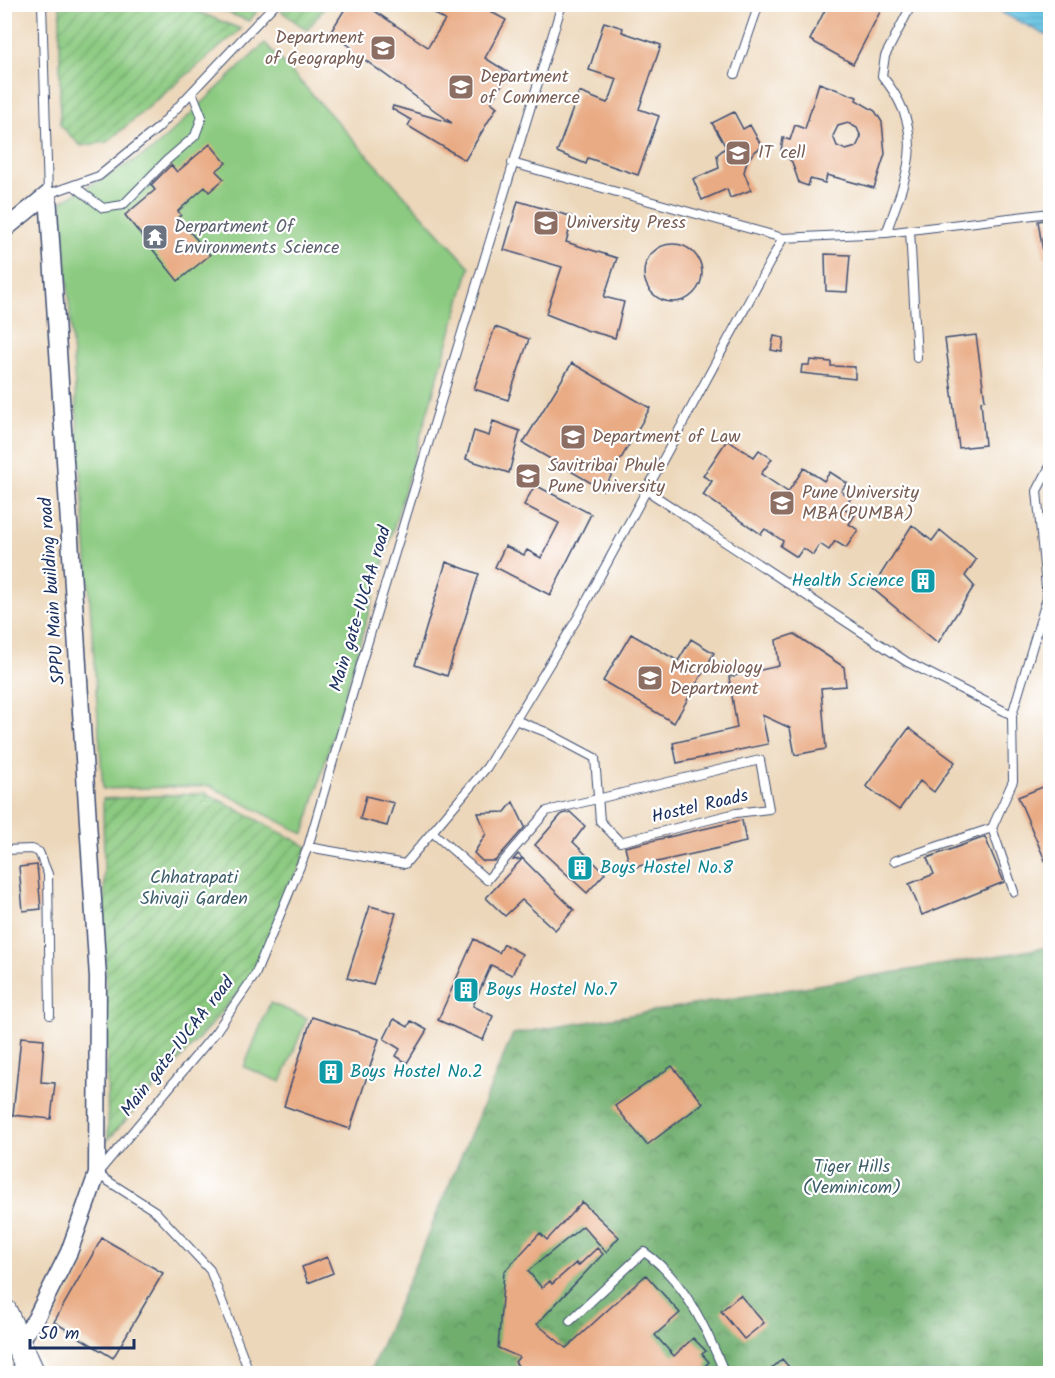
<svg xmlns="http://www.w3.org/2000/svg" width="1055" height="1378" viewBox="0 0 1055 1378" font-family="Kalam,sans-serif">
	<defs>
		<pattern id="forest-crowns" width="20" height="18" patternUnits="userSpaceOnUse" patternTransform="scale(1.5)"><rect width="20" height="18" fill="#70ae6e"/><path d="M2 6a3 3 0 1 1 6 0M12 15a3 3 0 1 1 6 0" fill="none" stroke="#5b8e5e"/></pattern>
		<pattern id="garden-furrows" width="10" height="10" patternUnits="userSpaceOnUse" patternTransform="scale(1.5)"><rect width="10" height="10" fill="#8bca80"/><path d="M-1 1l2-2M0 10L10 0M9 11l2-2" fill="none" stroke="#71a46c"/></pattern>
		<pattern id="water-rules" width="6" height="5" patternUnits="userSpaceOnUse" patternTransform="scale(1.5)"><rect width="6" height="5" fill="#64c3e2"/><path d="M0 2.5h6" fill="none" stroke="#529fba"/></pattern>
	</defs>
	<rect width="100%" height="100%" fill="#fff"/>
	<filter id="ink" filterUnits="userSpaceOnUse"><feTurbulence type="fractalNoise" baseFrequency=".0167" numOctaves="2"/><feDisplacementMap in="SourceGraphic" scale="12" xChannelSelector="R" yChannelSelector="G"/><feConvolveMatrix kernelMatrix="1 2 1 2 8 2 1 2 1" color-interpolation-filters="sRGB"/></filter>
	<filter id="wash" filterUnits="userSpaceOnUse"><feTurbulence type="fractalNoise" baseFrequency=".008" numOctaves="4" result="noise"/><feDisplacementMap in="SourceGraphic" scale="24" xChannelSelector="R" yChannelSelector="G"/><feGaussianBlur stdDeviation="1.35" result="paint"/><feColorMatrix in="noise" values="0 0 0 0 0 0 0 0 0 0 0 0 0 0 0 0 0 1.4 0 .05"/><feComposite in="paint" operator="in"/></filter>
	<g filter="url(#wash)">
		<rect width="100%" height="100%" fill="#f6ead6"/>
		<path fill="#ecd7ba" d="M4 5H1050V947L513 1034 369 1373H46L5 1281Z"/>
		<path fill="#8bca80" stroke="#537c6f" stroke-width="1.5" d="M208 5 262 4V5L249 21Z
			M265 43 470 267 304 834 210 786 103 789 62 201 153 150Z
			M270 1003 307 1018 281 1082 244 1067Z"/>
		<path fill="url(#forest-crowns)" stroke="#466e66" stroke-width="1.5" d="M1050 947V1373L369 1374 513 1034Z"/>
		<path fill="url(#garden-furrows)" stroke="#537c6f" stroke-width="1.5" d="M60 5H181L241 29 107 142 81 146 60 125Z
			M286 5V4L327 5 307 30 281 11Z
			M206 793 308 847 255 975 108 1140 103 799Z"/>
		<path fill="url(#water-rules)" stroke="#4079a0" stroke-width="1.5" d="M1006 5H1050V37L1002 13Z"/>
		<g id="blocks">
			<path fill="#e9ab84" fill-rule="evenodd" d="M348 4H364L428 47 445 20 419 4H496L491 12 506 20 485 58 509 73 491 102 497 107 465 160 408 126 411 120 392 109 393 106 452 123 362 58 349 54 351 47 330 33Z
				M828 4H884L853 64 810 40Z
				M604 22 623 28 622 32 661 45 639 109 659 116 638 175 588 158 586 164 557 152 579 92 607 103 610 99 617 79 589 70Z
				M819 83 857 97 856 100 875 111 882 122 885 154 874 188 827 175 825 183 810 179 808 186 799 183 792 162 781 151 783 138 790 140 795 125 805 129ZM848 123 857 128 861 137 856 147 846 150 837 146 833 136 838 126Z
				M734 112 743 129 750 125 762 147 754 152 747 161 744 172 751 190 730 198 727 189 702 200 693 179 719 168 717 155 726 147 712 123Z
				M210 144 226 163 216 171 224 179 209 192 205 187 178 211 181 215 178 218 210 255 178 281 125 215 155 190 151 185 171 165 177 172Z
				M518 201 573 217 566 242 617 258 604 297 624 302 615 338 586 330 546 314 562 267 504 250Z
				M1050 219V257L1044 258 1038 221Z
				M644 273a29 29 0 1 1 58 0a29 29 0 1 1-58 0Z
				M825 254 850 255 847 292 826 291Z
				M495 327 529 339 508 400 474 389Z
				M976 335 985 400 981 401 985 445 959 448 945 339Z
				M774 336 784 338 782 352 771 350Z
				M810 360 831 362V366L855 367V379L801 373 802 365H809Z
				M572 363 650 408 603 490 523 443Z
				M493 421 520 431 509 473 466 459 474 431 489 436Z
				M727 440 754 457 759 450 772 459 761 474 788 492 804 468 824 481 830 472 847 483 841 491 851 498 844 508 855 515 849 524 858 530 846 548 835 541 829 550 820 544 813 555 803 548 797 557 780 546 783 541 765 529 761 534 703 495 712 481 703 476Z
				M535 485 591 514 550 595 495 567 505 546 524 555 527 550 541 558 559 523 524 505Z
				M912 525 932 541 940 530 976 560 965 576 974 586 938 643 872 588Z
				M446 562 479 574 447 676 415 665Z
				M631 634 678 661 691 639 714 653 674 723 603 681Z
				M794 634 844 667 846 686 821 688 826 749 795 755 790 728 762 715 768 744 677 763 673 743 737 728 729 677 779 666 776 640Z
				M909 728 955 762 934 792 920 781 899 810 866 786Z
				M1050 784V872L1018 797Z
				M366 796 394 803 387 826 360 819Z
				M513 802 525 827 495 861H482L474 853 486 834 478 813 505 812Z
				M570 812 585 826 573 842 605 873 587 893 535 845 562 814Z
				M742 820 746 842 630 868 625 847Z
				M985 837 1004 882 922 915 909 884 934 874 927 858Z
				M518 854 574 910 555 930 522 900 505 916 486 898 522 859 513 860Z
				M37 865 41 909 23 911 19 867Z
				M370 906 396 913 373 985 347 978Z
				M474 939 499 953 504 944 522 954 512 975 491 965 473 1006 493 1016 483 1040 438 1020Z
				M312 1017 379 1039 350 1129 284 1106Z
				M394 1019 408 1027 411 1021 427 1030 407 1063 396 1056 400 1049 384 1039Z
				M21 1037 44 1039 41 1082 55 1083 51 1119 13 1115Z
				M672 1066 703 1103 647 1145 615 1106Z
				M582 1202 619 1237 606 1252 583 1226 528 1271 542 1288 550 1281 552 1284 576 1263 578 1266 597 1248 603 1254 537 1324 566 1348 646 1275 680 1313 655 1335 674 1356 693 1338 706 1351 702 1354 709 1362 705 1366 712 1374H525L515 1362 519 1357 498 1348 504 1272 540 1233 547 1240Z
				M102 1238 163 1273 113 1358 54 1322Z
				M327 1257 333 1273 308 1283 302 1267Z
				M740 1295 764 1323 744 1339 721 1311Z
				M782 1359 795 1374H766Z"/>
		</g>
	</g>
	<g filter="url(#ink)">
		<use href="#blocks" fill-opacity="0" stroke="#3c4b70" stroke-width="1.5"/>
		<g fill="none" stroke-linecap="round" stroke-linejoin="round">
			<g stroke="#3c4b70" stroke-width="10">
				<path id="lane" d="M42 4 48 194 99 176 158 128 275 4
					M735 74 759 4
					M512 163 783 238 886 233 1050 213
					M74 186 103 208 123 205 166 161 195 136 202 117 192 92
					M910 230 917 358
					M886 233C908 173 928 131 882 76L885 56 912 4
					M646 490 907 662 1012 715 1047 598 1037 491 1050 466
					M1012 715 1013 781 992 828 1014 892
					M432 832 487 880 547 811 760 760 769 809 736 813 620 842 600 821 595 758 546 732 515 720
					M308 847 405 864 487 767 578 617 783 238
					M4 850 32 849 39 852 48 874 50 1015
					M894 861 992 828
					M570 1321 644 1252C684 1279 707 1330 725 1374
					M250 1374 210 1270 155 1211 97 1174 215 1033 255 975 308 847 362 661 562 4"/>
			</g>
			<g stroke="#3c4b70" stroke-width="19">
				<path id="street" d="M4 230 48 194
					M17 1343 35 1320 69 1252 97 1174 98 978 48 194"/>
			</g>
			<g stroke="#3c4b70" stroke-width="28">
				<path id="primary" d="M4 1312 32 1374"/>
			</g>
			<use href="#lane" stroke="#fff" stroke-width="8"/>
			<use href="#street" stroke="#fff" stroke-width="16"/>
			<use href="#primary" stroke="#fff" stroke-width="26"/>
		</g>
	</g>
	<defs>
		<g id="university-square" transform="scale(1.35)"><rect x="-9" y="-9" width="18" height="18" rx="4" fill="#8d6e63" stroke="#fff"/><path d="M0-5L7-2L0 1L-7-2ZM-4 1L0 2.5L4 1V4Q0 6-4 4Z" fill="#fff"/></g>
		<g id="temple-square" transform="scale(1.35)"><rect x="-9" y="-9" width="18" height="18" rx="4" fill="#6b7280" stroke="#fff"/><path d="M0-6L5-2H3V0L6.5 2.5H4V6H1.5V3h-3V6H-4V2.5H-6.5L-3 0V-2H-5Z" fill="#fff"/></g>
		<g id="building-square" transform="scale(1.35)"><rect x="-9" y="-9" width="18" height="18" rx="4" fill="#0f9aa8" stroke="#fff"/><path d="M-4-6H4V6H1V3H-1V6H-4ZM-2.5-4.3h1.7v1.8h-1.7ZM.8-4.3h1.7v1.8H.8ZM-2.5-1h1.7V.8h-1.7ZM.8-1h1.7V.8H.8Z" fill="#fff"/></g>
	</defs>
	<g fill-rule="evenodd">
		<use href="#university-square" x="383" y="48"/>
		<use href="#university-square" x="461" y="87"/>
		<use href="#university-square" x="738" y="153"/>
		<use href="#university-square" x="546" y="223"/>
		<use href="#temple-square" x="155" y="237"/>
		<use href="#university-square" x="573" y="437"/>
		<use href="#university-square" x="528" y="476"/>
		<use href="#university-square" x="782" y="503"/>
		<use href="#building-square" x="923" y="581"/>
		<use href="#university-square" x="650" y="678"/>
		<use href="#building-square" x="580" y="868"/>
		<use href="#building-square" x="466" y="990"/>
		<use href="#building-square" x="331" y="1072"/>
	</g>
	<g text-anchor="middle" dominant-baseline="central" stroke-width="4.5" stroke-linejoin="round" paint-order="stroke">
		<g font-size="18" fill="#785e54" stroke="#fff" text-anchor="start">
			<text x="364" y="38" text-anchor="end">Department<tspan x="364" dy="21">of Geography</tspan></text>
			<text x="480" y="77">Department<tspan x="480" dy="21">of Commerce</tspan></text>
			<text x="758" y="153">IT cell</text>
			<text x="566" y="223">University Press</text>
			<text x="592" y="437">Department of Law</text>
			<text x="548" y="466">Savitribai Phule<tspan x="548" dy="21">Pune University</tspan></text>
			<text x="802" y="493">Pune University<tspan x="802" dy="21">MBA(PUMBA)</tspan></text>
			<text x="670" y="668">Microbiology<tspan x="670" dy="21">Department</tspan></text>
		</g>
		<g font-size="18" fill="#5b616d" stroke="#fff" text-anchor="start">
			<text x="174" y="227">Derpartment Of<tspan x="174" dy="21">Environments Science</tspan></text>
		</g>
		<g font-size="18" fill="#0d838f" stroke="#fff" text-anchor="start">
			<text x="904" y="581" text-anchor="end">Health Science</text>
			<text x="600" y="868">Boys Hostel No.8</text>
			<text x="486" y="990">Boys Hostel No.7</text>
			<text x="350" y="1072">Boys Hostel No.2</text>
		</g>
		<g font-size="18" fill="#1b2f5e" stroke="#fff">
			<text transform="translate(53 591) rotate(-94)">SPPU Main building road</text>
			<text transform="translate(361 609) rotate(-73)">Main gate-IUCAA road</text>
			<text transform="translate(700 807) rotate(-13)">Hostel Roads</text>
			<text transform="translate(178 1047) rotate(-52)">Main gate-IUCAA road</text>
		</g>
		<g font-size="18" fill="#3d5e68" stroke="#fff">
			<text x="194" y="878">Chhatrapati<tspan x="194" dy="21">Shivaji Garden</tspan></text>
			<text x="852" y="1167">Tiger Hills<tspan x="852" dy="21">(Veminicom)</tspan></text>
		</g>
	</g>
	<rect width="1055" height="1378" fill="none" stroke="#fff" stroke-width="24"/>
	<path d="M30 1339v9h104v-9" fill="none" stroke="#1b2f5e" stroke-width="3"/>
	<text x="39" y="1339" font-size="18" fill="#1b2f5e" stroke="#ffffff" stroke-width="4.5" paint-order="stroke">50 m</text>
</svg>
